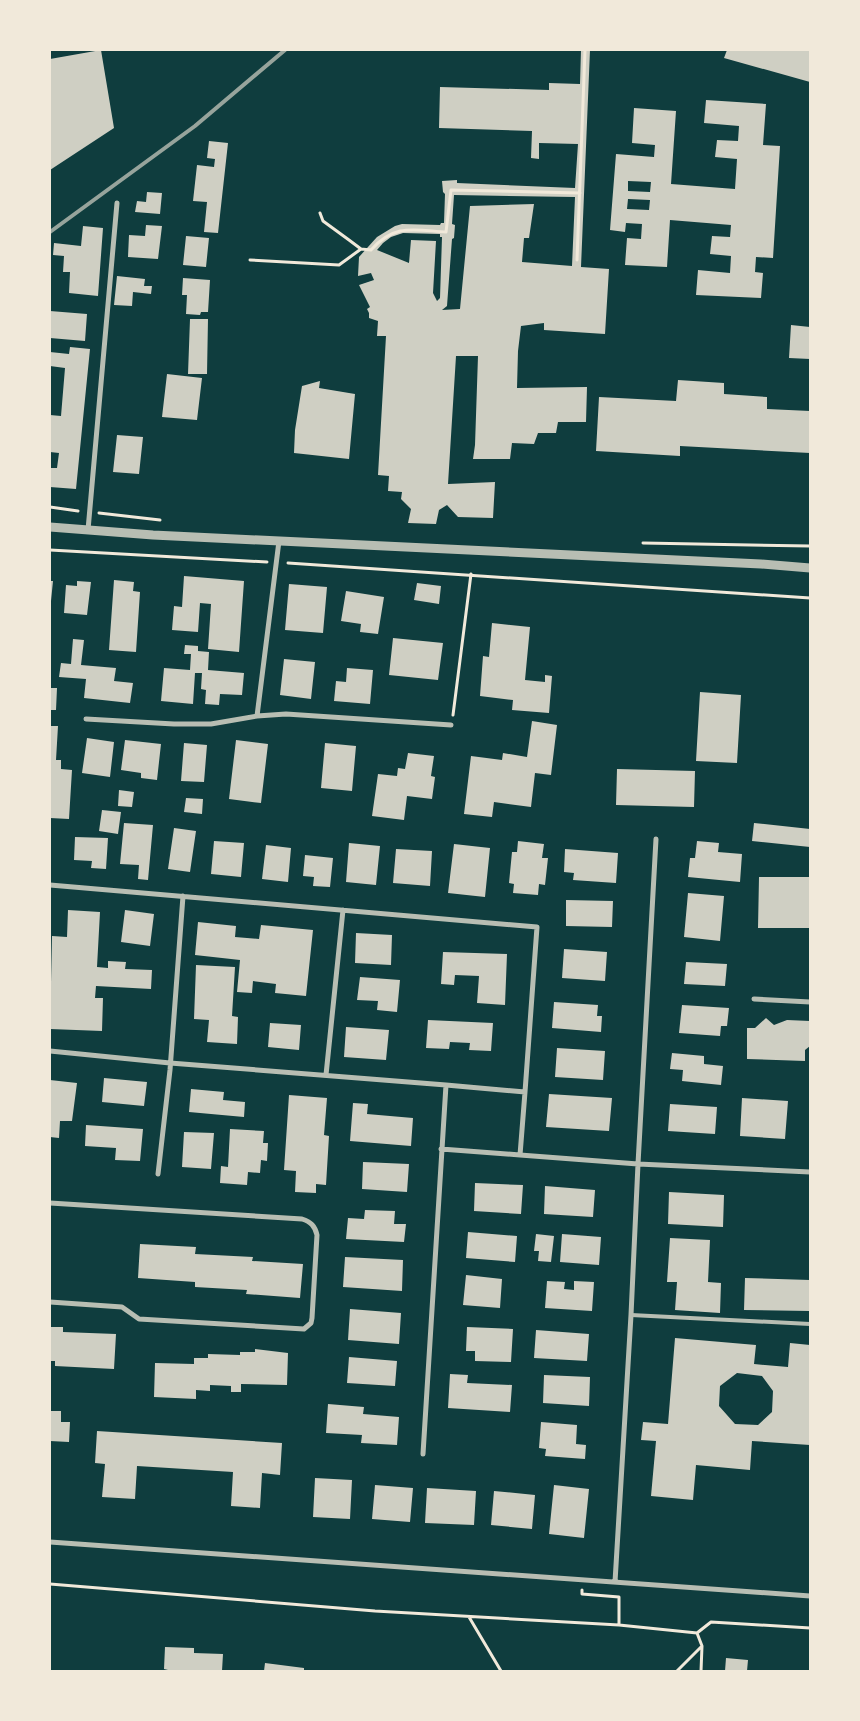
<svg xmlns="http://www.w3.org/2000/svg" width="860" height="1721" viewBox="0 0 860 1721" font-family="'Asap Condensed',sans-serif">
	<rect width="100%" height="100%" fill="#0f3d3e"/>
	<path fill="#cfcfc3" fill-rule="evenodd" d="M101 50 114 128 50 170V59Z
		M581 50H590L581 267 609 269 605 334 544 330V323L521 326 518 351 517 388 587 387 586 422H558L556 433H538L534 444 512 443 510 459H473L475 445 478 356H456L448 484 495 482 493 518 458 517 447 505 439 510 436 524 408 523 411 509 401 499 402 492 388 491 389 476 378 475 386 336H377L378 321 369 318V313L367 309 370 307 359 285 374 280 371 273 358 276 359 257 377 237 395 226 402 224 440 225 441 223H444L445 194 443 192 442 181 457 180V183L575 188 578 144 539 143V159L531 158 532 131 439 128 440 87 549 90V83L580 84ZM454 195 575 197 572 266 522 262 524 238H529L534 204 470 206 460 309 442 310 447 306 452 239 454 238 455 225 452 224ZM403 233 440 234V237H442L440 298 437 301 433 293 436 241 411 240 409 263 377 250 383 243 391 237Z
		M727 50H810V82L724 58Z
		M706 100 766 104 763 145 780 146 773 258 756 257 755 272 763 273 761 298 696 295 698 270 730 273 731 256 710 254 712 236 730 237 731 225 670 220 667 267 625 265 627 238 641 239 642 224 626 223 625 232 610 230 616 154 654 157 655 145 632 143 634 108 676 111 671 184 735 189 737 159 715 157 717 140 738 141 739 126 704 123ZM628 181 651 182 650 192 628 191ZM628 199 650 200 649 210 627 209Z
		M209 141 228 143 218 233 204 232 207 202 193 201 197 165 214 167 215 159 207 158Z
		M147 192 162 193 160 214 135 212 137 201 146 202Z
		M146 225 162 226 158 259 128 257 129 235 145 236Z
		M83 226 103 228 98 296 69 293 70 272H63L64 256 53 255 54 243 81 246Z
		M186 236 209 238 206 267 183 265Z
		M117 276 145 279 144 286H152L151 294 133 292 132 306 114 305Z
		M183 278 210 280 208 312H201L200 315 186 314 187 295H182Z
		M50 311 87 314 85 341 50 338Z
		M190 319H208L207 374H188Z
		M791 325 810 327V359L789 358Z
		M70 347 90 349 76 489 50 487V468H57L59 453 50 452V415L61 416 65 368 50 366V352L69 354Z
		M167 374 202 378 197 420 162 417Z
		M678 380 724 383V394L767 397V409L810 411V453L680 446V456L596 451 599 397 676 401Z
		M320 381 319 388 355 394 349 459 294 453 295 430 302 386Z
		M117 435 143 437 139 474 113 472Z
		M184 576 244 581 239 652 208 649 211 604 200 603 198 632 172 630 174 606 182 607Z
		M114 580 134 582 133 591 140 592 136 652 109 650Z
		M50 581H53L51 601H50Z
		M77 581 91 582 87 615 64 613 66 585 77 586Z
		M417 583 441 586 439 604 414 600Z
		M289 584 327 587 323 633 285 630Z
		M346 591 384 597 378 634 360 632 361 624 341 621Z
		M492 623 530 627 525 680 545 682V675L552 676 549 713 512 710 513 700 480 696 483 656 489 657Z
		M393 638 443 643 438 680 389 675Z
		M73 639 84 640 81 665 116 668 114 681 133 683 130 703 84 698 86 679 59 677 61 663 71 664Z
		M185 645 198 646V651L209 652 208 670 244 673 242 695 220 694 219 705 205 704 206 690 201 689 202 673H195L193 704 161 701 164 668 190 670 191 654H184Z
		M284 659 315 662 311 699 280 695Z
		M347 668 373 670 370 704 334 701 336 681 346 682Z
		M50 688H57L56 710H50Z
		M700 692 741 695 737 763 696 761Z
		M532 721 557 725 551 775 535 773 531 807 494 802 492 817 464 814 471 756 502 760 503 753 527 757Z
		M50 726H58L56 760H61V769L72 770 69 819 50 818Z
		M87 738 114 742 110 777 82 773Z
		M125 740 161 744 157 780 141 778V773L121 770Z
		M236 740 268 744 261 803 229 799Z
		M184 743 207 745 204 782 181 781Z
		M325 743 356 746 352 791 321 788Z
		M408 753 434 756 431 776 435 777 432 799 407 796 404 820 372 816 378 774 397 776 398 768 405 769Z
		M617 769 695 771 694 807 616 805Z
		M119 790 134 792 132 807 118 806Z
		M186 798 203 799 202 814 184 812Z
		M102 810 121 812 118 834 99 831Z
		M124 823 153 825 148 880 138 879 139 865 120 864Z
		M754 823 810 829V847L752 841Z
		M174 828 196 831 190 872 168 869Z
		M75 837 108 838 106 869 91 868 92 861 74 860Z
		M214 841 244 843 241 877 211 874Z
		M518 841 544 844 542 858H548L545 885 539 884 538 895 513 893 514 884 509 883 512 852H517Z
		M697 841 719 843 718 852 742 854 740 882 688 877 690 858H695Z
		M349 843 380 846 376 885 346 882Z
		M454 844 490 848 485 897 448 893Z
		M266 845 291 848 288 882 262 879Z
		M396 849 432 851 430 886 393 883Z
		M565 849 618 853 616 883 573 880 574 873 564 872Z
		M305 855 333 858 330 887 313 886 314 877 303 876Z
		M759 877H809V928H758Z
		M688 893 724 896 720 941 684 937Z
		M566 900 613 901 612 927 566 926Z
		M68 910 100 912 97 967 108 968V961L126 962 125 969 152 970 151 989 96 986 95 998H103L102 1031 50 1029 52 936 67 937Z
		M125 910 154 914 150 946 121 942Z
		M198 922 236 926 235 937 259 939 261 925 313 930 306 996 275 993 276 984 253 981 252 993 237 992 240 960 195 955Z
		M356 933 392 935 391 965 355 963Z
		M564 949 607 952 605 981 562 978Z
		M443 952 507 954 505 1005 477 1003 479 976 455 975 454 985 441 984Z
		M686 962 727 964 725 986 684 984Z
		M196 965 235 967 232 1016 238 1017 237 1044 207 1042 209 1020 194 1019Z
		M360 977 400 980 397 1012 377 1010 378 1001 357 1000Z
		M554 1002 598 1005 597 1016H602L601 1032 552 1028Z
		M682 1005 729 1008 727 1026H721L720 1036 679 1033Z
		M766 1018 774 1025 787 1020 810 1021V1046L805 1050V1061L747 1059V1028H755Z
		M428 1020 493 1023 491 1051 469 1050 470 1043 450 1042 449 1049 426 1048Z
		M270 1023 301 1025 299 1050 268 1047Z
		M346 1027 389 1030 386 1060 344 1057Z
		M557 1048 605 1051 603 1080 555 1077Z
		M672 1053 704 1056V1064L723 1066 721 1085 682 1081 683 1070 670 1069Z
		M104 1078 147 1082 144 1106 102 1102Z
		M50 1080 77 1083 72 1121H60L59 1138 50 1137Z
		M191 1089 224 1092 223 1100 245 1102 244 1117 189 1112Z
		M549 1094 612 1098 609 1131 546 1127Z
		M289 1095 327 1098 324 1135 329 1136 326 1185 316 1184V1193L295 1192 296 1171 284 1170Z
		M742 1098 788 1101 785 1139 740 1136Z
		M353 1103 368 1104 367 1114 413 1118 411 1146 350 1141Z
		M670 1104 717 1107 715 1134 668 1131Z
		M86 1125 143 1129 140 1161 115 1160 116 1148 85 1146Z
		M230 1129 264 1131 263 1143H268L267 1161 261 1160 260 1173 248 1172 247 1185 220 1183 221 1166 228 1167Z
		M184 1132 214 1133 211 1169 182 1167Z
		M363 1162 409 1164 407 1192 362 1189Z
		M475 1183 523 1185 521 1214 474 1211Z
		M545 1186 595 1190 593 1217 544 1214Z
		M669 1192 724 1195 723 1227 668 1224Z
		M365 1210 395 1211 394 1224H406L404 1242 346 1239 348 1218 364 1219Z
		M468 1232 517 1236 515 1262 466 1258Z
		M536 1234 554 1236 551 1262 538 1261 539 1251H534Z
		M562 1234 601 1237 599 1265 560 1262Z
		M670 1238 710 1240 708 1282 721 1283 720 1313 675 1310 677 1282H667Z
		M140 1244 196 1247 195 1254 253 1257 252 1261 303 1264 300 1298 246 1294 247 1290 195 1287V1282L138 1278Z
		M345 1257 403 1260 402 1291 343 1287Z
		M466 1275 502 1279 500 1308 463 1305Z
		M745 1278 810 1280V1311L744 1310Z
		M547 1281 565 1282 564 1289 574 1290V1281L594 1282 592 1311 545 1308Z
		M350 1309 401 1313 399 1344 348 1340Z
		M50 1327H63V1332L116 1334 114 1369 55 1366V1361H50Z
		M467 1327 513 1329 511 1362 475 1361V1351H466Z
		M536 1330 589 1334 587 1361 534 1358Z
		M675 1338 756 1345 754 1364 788 1367 790 1343 810 1345V1445L752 1441 750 1470 696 1465 693 1500 651 1496 656 1441 641 1440 643 1422 668 1424ZM737 1373 762 1376 773 1391 772 1412 758 1425 735 1424 719 1406 720 1386Z
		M255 1349 288 1353 287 1385 241 1384V1392H231V1386L210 1385V1391L196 1390V1399L154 1397 155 1363 194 1364V1358H208V1354L240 1355V1352H255Z
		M349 1357 397 1361 395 1386 347 1383Z
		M450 1374 468 1375 467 1383 512 1385 510 1412 448 1408Z
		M544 1375 590 1377 589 1406 543 1403Z
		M328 1404 364 1407 363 1414 399 1417 397 1445 361 1443 362 1435 326 1433Z
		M50 1411H61V1422H70L69 1442 50 1441Z
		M541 1422 577 1425 576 1444 586 1445 585 1459 545 1456 546 1449 539 1448Z
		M97 1431 282 1443 280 1475 262 1473 260 1508 231 1506 233 1472 137 1466 135 1499 102 1497 105 1464 95 1463Z
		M315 1478 352 1480 350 1519 313 1517Z
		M375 1485 413 1488 410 1522 372 1519Z
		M554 1485 589 1489 584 1538 549 1534Z
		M427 1488 476 1491 474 1525 425 1523Z
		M494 1491 535 1495 532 1529 491 1525Z
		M165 1647 194 1648V1653L223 1654 222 1671H172L164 1669Z
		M726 1658 748 1660 747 1671H725Z
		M265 1663 304 1668V1671H264Z"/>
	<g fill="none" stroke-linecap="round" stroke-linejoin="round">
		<path stroke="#f1e9da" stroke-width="3" d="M320 213 323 221 349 240 361 249 371 250C395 223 414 230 446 232L451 190 580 193
			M250 260 339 265 361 249
			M577 260 585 50
			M50 507 78 511
			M99 513 160 520
			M643 543 810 546
			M50 550 267 562
			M288 563 810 598
			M453 715 471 574
			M50 1584 375 1611 619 1625 697 1633 711 1622 810 1628
			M582 1590V1594L619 1597V1625
			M469 1617 501 1671
			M697 1633 702 1646 701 1671
			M677 1671 701 1647"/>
		<path stroke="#b8beb3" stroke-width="4" d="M631 1315 810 1324"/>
		<path stroke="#b8beb3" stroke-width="5" d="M88 530 117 203
			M257 716 279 541
			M86 719 174 724H211L257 716 286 714 451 725
			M50 885 537 927 525 1092
			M754 999 810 1002
			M50 1051 170 1063 446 1085
			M326 1075 343 910
			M520 1155 638 1164 810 1172
			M158 1174 170 1070 183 896
			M50 1203 302 1219C311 1222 315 1226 317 1235L312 1318 311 1323 304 1329 139 1319 122 1307 50 1302
			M423 1454 446 1085 525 1092 520 1155 441 1149
			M50 1542 810 1596
			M615 1582 631 1315 638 1164 656 839"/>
		<path stroke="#b8beb3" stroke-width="9" d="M50 527 153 535 761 564 810 568"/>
		<path stroke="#97a49c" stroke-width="4" d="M50 232 195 126 285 50"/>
	</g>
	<rect width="860" height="1721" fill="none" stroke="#f1e9da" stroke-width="102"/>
</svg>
